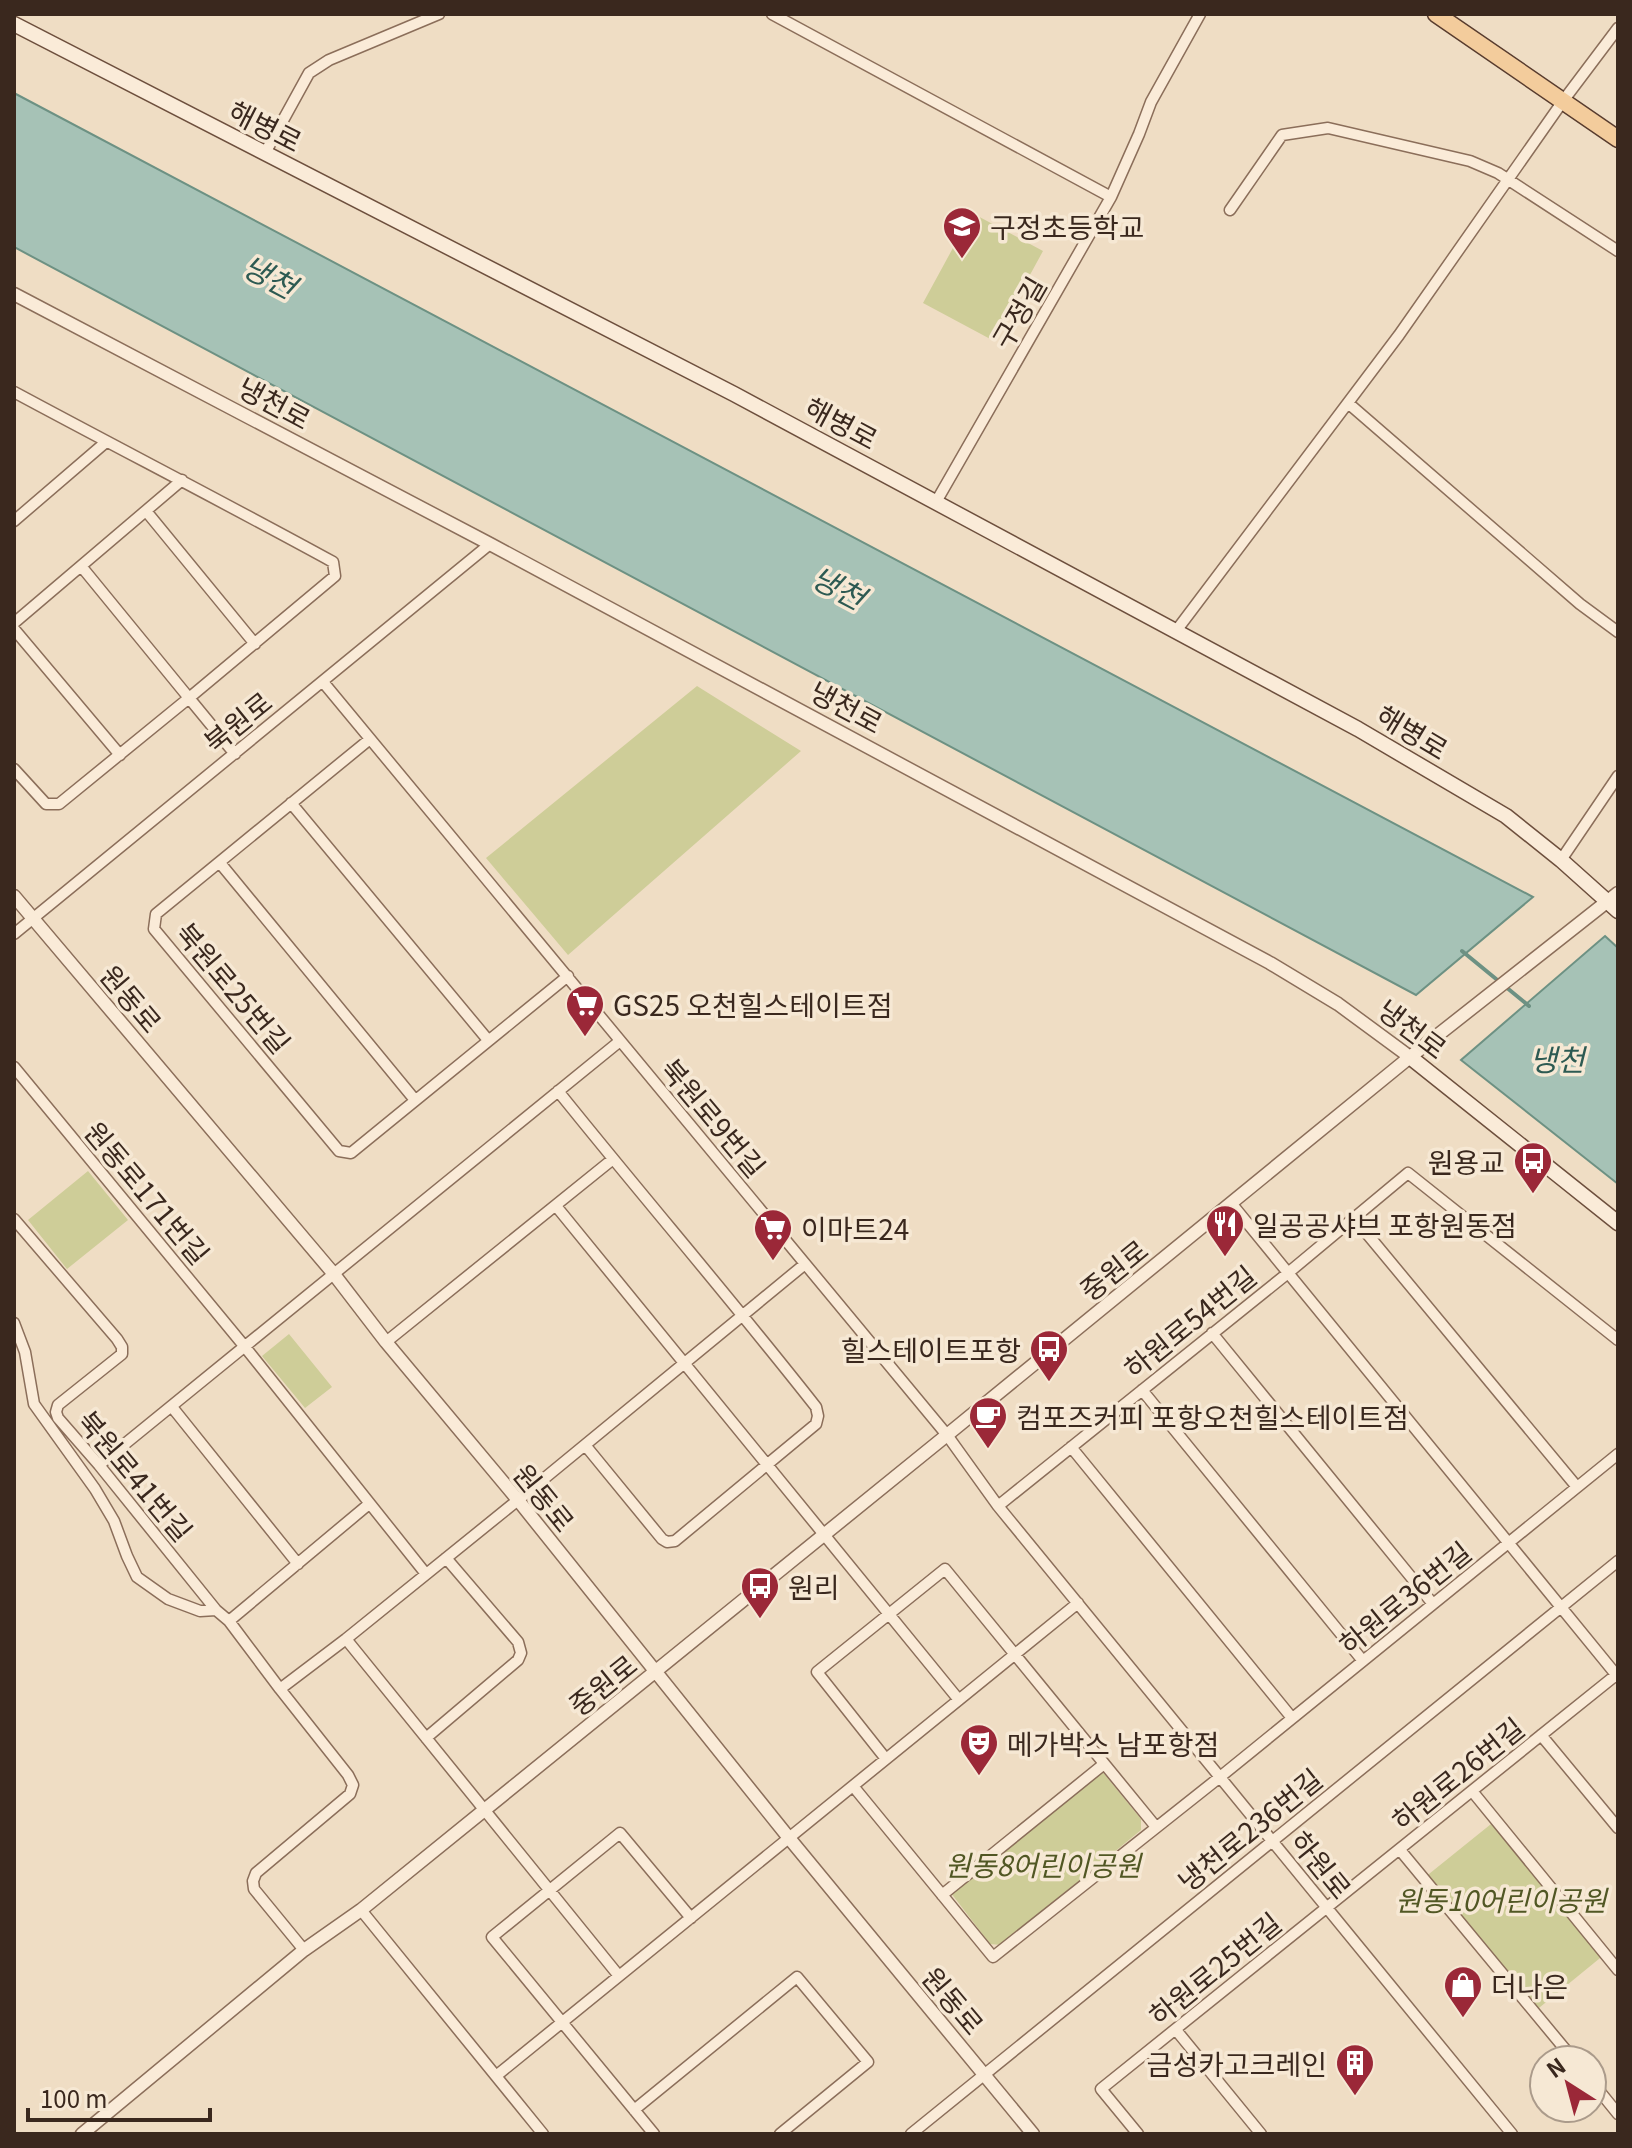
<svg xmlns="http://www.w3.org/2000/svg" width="1632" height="2148" viewBox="0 0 1632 2148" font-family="Georgia,'Noto Sans KR',serif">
	<rect width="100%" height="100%" fill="#efddc4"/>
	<path fill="#cecd98" d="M972 213 1043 251 994 341 923 303Z
		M697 686 801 751 568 955 486 858Z
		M88 1171 128 1220 67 1269 28 1220Z
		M289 1334 332 1387 305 1408 262 1356Z
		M1101 1770 1141 1819V1830L1001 1945 990 1944 951 1893Z
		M1496 1820 1605 1954 1534 2012 1424 1878Z"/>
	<path fill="#a6c2b6" stroke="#6d9183" stroke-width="2" d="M14 93 1533 897 1416 995 14 247Z
		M1605 936 1618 948V1184L1461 1060Z"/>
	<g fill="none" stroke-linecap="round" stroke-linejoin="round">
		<path stroke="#6d9183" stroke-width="4" d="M1462 951 1529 1006"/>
		<g stroke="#8b6e5a" stroke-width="13">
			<path id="minor" d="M772 14 1111 197
				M265 153 309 73 329 60 439 14
				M1230 210 1282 135 1328 128 1470 161 1498 173 1618 251
				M14 392C120 449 227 504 333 562L335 576 189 698 235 754
				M1348 403 1580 604 1618 632
				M936 502 1111 197 1139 134 1151 102 1200 14
				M146 511 255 644
				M14 521 106 442
				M14 623 182 480
				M14 629 120 755
				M1176 631 1399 335 1563 101 1618 28
				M323 682 947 1435 998 1506 1512 2134
				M370 739 156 914 154 929 339 1151 351 1153 568 976
				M14 769 46 804H59L189 698 81 566
				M291 803 488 1040
				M1561 860 1618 776
				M220 863 415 1100
				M14 934 490 544
				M14 1067 245 1347 426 1574
				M558 1091C643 1197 732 1300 816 1407L818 1416 816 1424 675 1541 667 1542 662 1539 585 1445
				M1231 1203 1618 1677
				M556 1206 959 1700
				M1354 1218 1577 1487
				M14 1219 117 1339 122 1347V1354L58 1405 56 1412 58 1418 99 1465 216 1610 229 1621 280 1689 348 1775 353 1785 350 1794 256 1873 253 1881 254 1889 304 1950
				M14 1323 25 1352 34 1404 95 1489 114 1521 127 1556 137 1577 168 1599 200 1611 216 1610
				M1212 1333 1433 1604
				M386 1342 613 1159
				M1142 1390 1363 1661
				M172 1407 298 1564
				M1071 1447 1292 1718
				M99 1465 620 1041
				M998 1506 1288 1273 1408 1173 1618 1340
				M229 1621 369 1504
				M280 1689 346 1639
				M1541 1735 1618 1828
				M426 1738 518 1660 521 1653 518 1642 446 1558
				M886 1759 817 1672 945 1569 1156 1827
				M853 1786 993 1957 1220 1777 1618 1454
				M1472 1791 1618 1970
				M1400 1850 1574 2060
				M942 1895 1104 1764
				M361 1910 543 2134
				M619 1976 346 1639 518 1500 805 1264
				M1176 2030 1261 2134
				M496 2076 1078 1603
				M1592 2082 1618 2114
				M634 2110 797 1977 868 2062 780 2134
				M654 2134 492 1937 620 1833 691 1918
				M911 2134 1618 1561
				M1138 2134 1101 2089 1616 1675"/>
		</g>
		<g stroke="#8b6e5a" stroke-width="15">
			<path id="tertiary" d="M14 294 490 544 1270 963 1338 1004 1410 1057
				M14 896 333 1273 386 1342 518 1500 789 1838 1033 2134
				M82 2134 304 1950 361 1910 947 1435 1410 1057 1618 893"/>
		</g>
		<g stroke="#6d4f3d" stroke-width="17">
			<path id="secondary" d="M14 24 734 394 1358 729 1506 816 1561 860 1618 911
				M1410 1057 1618 1223"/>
		</g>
		<g stroke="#583c2e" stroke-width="19">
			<path id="primary" d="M1436 14 1618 139"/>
		</g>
		<use href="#minor" stroke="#faebd8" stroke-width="10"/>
		<use href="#tertiary" stroke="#faebd8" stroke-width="12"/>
		<use href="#secondary" stroke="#faebd8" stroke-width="14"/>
		<use href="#primary" stroke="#f3cc9c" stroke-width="16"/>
	</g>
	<defs>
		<g id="school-pin" transform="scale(2)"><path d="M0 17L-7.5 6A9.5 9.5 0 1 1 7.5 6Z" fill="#9b2838" stroke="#f6e8d4"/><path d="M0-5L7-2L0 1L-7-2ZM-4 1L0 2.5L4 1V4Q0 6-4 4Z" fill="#fff"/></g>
		<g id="supermarket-pin" transform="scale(2)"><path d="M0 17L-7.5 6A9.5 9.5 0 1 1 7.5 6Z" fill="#9b2838" stroke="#f6e8d4"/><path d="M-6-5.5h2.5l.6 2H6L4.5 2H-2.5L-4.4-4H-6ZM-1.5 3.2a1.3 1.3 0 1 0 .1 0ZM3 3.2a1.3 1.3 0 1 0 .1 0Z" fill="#fff"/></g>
		<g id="bus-pin" transform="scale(2)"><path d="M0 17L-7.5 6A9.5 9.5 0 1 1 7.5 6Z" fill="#9b2838" stroke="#f6e8d4"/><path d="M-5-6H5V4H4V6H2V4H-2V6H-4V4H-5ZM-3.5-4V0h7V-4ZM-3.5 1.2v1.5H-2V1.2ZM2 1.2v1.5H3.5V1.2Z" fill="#fff"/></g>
		<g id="restaurant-pin" transform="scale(2)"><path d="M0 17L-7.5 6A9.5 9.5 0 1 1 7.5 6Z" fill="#9b2838" stroke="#f6e8d4"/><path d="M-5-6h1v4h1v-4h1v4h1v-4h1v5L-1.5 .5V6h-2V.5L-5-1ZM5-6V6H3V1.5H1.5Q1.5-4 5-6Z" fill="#fff"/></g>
		<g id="cafe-pin" transform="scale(2)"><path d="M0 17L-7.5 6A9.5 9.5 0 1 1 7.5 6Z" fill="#9b2838" stroke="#f6e8d4"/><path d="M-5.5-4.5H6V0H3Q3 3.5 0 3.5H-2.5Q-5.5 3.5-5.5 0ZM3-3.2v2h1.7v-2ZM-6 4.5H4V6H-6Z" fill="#fff"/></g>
		<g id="theatre-pin" transform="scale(2)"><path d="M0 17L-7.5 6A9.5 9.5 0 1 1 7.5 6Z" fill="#9b2838" stroke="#f6e8d4"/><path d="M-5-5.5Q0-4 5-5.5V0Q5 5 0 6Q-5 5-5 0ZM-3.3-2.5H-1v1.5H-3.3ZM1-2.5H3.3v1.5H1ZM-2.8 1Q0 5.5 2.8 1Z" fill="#fff"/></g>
		<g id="shop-pin" transform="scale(2)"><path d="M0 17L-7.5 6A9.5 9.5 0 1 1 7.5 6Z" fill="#9b2838" stroke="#f6e8d4"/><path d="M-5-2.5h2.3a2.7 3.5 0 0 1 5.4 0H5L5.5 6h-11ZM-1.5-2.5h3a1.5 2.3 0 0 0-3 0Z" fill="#fff"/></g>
		<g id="building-pin" transform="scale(2)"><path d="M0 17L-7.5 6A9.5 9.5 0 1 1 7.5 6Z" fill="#9b2838" stroke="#f6e8d4"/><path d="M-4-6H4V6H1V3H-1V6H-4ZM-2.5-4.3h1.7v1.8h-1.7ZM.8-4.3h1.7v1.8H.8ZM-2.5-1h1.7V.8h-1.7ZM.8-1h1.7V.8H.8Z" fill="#fff"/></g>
	</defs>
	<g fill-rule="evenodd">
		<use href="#school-pin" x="962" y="226"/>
		<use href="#supermarket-pin" x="585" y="1004"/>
		<use href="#bus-pin" x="1533" y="1161"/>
		<use href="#restaurant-pin" x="1225" y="1224"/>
		<use href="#supermarket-pin" x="773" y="1228"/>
		<use href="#bus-pin" x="1049" y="1349"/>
		<use href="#cafe-pin" x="988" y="1416"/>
		<use href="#bus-pin" x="760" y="1586"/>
		<use href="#theatre-pin" x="979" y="1743"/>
		<use href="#shop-pin" x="1463" y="1985"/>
		<use href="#building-pin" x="1355" y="2063"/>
	</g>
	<g text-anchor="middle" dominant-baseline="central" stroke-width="7" stroke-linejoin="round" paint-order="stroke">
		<g font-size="28" fill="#3a281e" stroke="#f6e8d4">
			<text transform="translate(266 125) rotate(27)">해병로</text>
			<text transform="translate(1018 312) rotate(-60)">구정길</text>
			<text transform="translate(275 402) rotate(28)">냉천로</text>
			<text transform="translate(842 422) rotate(28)">해병로</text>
			<text transform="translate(847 706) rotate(28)">냉천로</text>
			<text transform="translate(237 721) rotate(-39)">북원로</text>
			<text transform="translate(1413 731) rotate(31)">해병로</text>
			<text transform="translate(234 987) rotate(50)">북원로25번길</text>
			<text transform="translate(132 998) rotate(50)">원동로</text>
			<text transform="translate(1413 1028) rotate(37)">냉천로</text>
			<text transform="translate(714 1117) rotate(50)">북원로9번길</text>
			<text transform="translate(148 1192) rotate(50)">원동로171번길</text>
			<text transform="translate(1113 1269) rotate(-39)">중원로</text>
			<text transform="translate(1189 1321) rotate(-39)">하원로54번길</text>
			<text transform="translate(136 1475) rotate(50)">북원로41번길</text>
			<text transform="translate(545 1497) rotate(51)">원동로</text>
			<text transform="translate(1404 1597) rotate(-39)">하원로36번길</text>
			<text transform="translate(602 1684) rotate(-39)">중원로</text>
			<text transform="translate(1457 1773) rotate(-39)">하원로26번길</text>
			<text transform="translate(1249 1829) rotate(-39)">냉천로236번길</text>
			<text transform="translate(1322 1864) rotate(51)">하원로</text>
			<text transform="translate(1214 1968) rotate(-39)">하원로25번길</text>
			<text transform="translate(954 2000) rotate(50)">원동로</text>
		</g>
		<g font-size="28" fill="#3a281e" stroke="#f6e8d4" text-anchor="start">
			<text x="990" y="226">구정초등학교</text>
			<text x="613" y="1004">GS25 오천힐스테이트점</text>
			<text x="1505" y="1161" text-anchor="end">원용교</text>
			<text x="1253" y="1224">일공공샤브 포항원동점</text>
			<text x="801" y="1228">이마트24</text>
			<text x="1021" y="1349" text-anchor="end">힐스테이트포항</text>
			<text x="1016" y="1416">컴포즈커피 포항오천힐스테이트점</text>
			<text x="788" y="1586">원리</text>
			<text x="1007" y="1743">메가박스 남포항점</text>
			<text x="1491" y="1985">더나은</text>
			<text x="1327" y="2063" text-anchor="end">금성카고크레인</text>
		</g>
		<g font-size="28" font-style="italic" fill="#515724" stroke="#f6e8d4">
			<text x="1043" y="1864">원동8어린이공원</text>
			<text x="1501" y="1899">원동10어린이공원</text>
		</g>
		<g font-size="30" font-style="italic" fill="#2d5a52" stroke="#f6e8d4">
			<text transform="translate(270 275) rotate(28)">냉천</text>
			<text transform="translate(839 586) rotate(28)">냉천</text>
			<text x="1557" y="1058">냉천</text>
		</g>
	</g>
	<rect width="1632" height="2148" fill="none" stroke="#3a281e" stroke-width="32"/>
	<g transform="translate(1568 2084) rotate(324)"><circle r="38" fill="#f6e8d4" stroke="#ab9b8b" stroke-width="2"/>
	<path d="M0-6L14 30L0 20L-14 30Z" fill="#9b2838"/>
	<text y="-12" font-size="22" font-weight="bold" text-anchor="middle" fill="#3a281e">N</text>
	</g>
	<path d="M28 2108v12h182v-12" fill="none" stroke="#3a281e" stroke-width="4"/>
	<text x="40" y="2108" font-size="24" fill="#3a281e" stroke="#f6e8d4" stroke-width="6" paint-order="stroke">100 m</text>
</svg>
